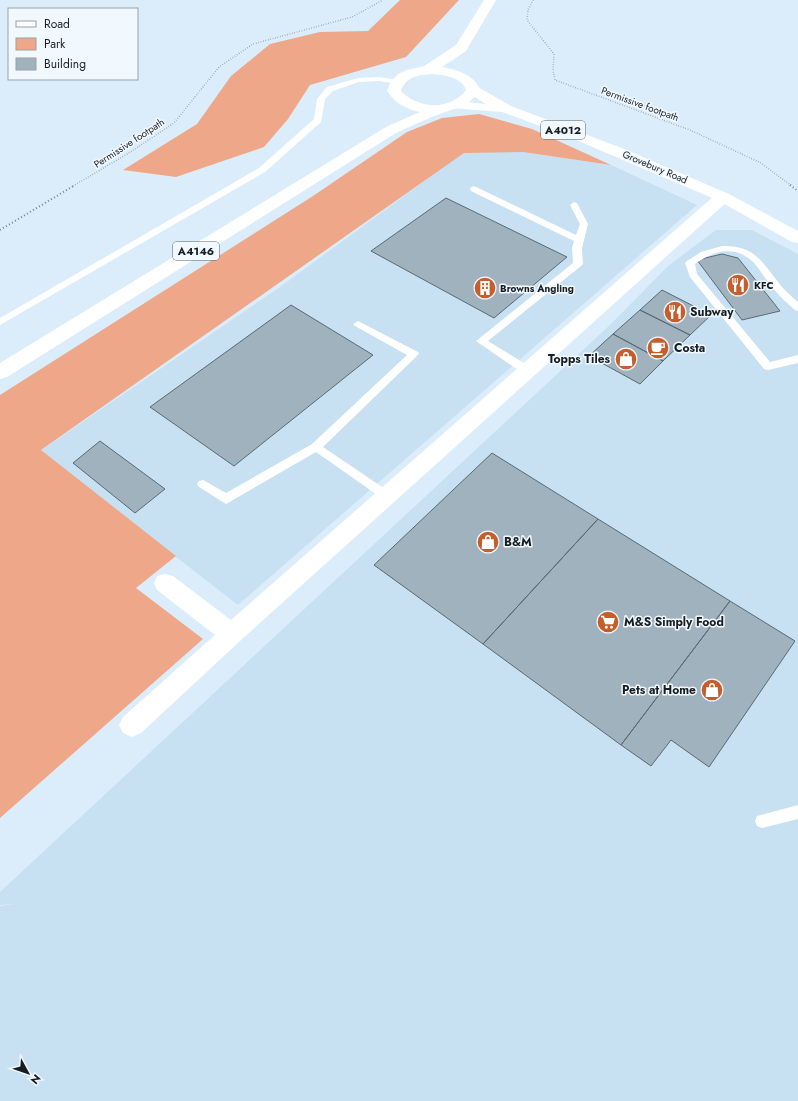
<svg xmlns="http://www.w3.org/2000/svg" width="798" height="1101" viewBox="0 0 798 1101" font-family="Jost,sans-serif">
	<rect width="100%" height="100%" fill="#dbedfa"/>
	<path fill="#c7e0f2" d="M464 152H523L611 165 697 205 238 605 40 451 280 287Z
		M716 230H752L798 254V1101H0V906L16 904 0 905V892L613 322 668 266Z"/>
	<path fill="#eea889" d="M400 0H459L406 57 310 85 288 119 264 147 176 177 123 170 197 124 231 76 270 44 320 32 368 31Z
		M479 114 532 129 611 165 523 152 464 153 41 450 176 556 136 588 203 639 0 818V395L313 196 407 132 442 118Z"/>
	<path fill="#a1b2bf" stroke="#5a6a75" d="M446 198 567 257 494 318 371 251Z
		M722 254 738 258 780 311 742 320 697 260Z
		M662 290 711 315 690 335 640 310Z
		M291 305 373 355 234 466 150 407Z
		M640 310 690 335 663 361 613 334Z
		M613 334 663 361 640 384 589 356Z
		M100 441 165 489 135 513 73 463Z
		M492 453 598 519 483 644 374 565Z
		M598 519 730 601 621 745 483 644Z
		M730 601 795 641 709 767 671 740 651 766 621 745Z"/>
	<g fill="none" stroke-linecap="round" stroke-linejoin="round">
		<path stroke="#77848c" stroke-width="1.5" stroke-dasharray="0.5 2" stroke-linecap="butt" d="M533 0 528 10 527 20 554 54 553 70 555 80 690 130 761 163 792 186
			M73 186 129 153 174 123 219 67 253 44 352 17 383 0"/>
		<path stroke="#77848c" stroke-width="2" stroke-dasharray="1 2.5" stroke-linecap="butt" d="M790 185 798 191
			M0 230 75 185"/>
		<path fill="#fff" fill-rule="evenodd" d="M379 77 398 80 402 82 398 84 379 81 359 82 333 91 325 99 321 122 265 172 0 325V318L259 168 314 119 317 99 327 87 358 78Z
			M474 186 576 235 580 224 570 205 574 202 577 203 588 224 582 248 583 264 581 266 488 341 532 368 533 371 532 374H524L476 341 573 263 572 248 574 241 471 191 470 189 471 187Z
			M722 246C753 245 761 260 778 282 784 290 791 296 798 302V311L795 310C787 303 779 296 773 288 765 279 760 269 752 261 734 245 712 251 695 264L697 274 770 362 798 355V363L768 370 764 369 690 277 685 263 687 261 701 252Z
			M358 321 418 352 419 354 323 447 391 493 393 496 391 499 387 500 383 499 316 452 226 504 199 487 197 484 199 481 203 480 226 493 312 444 407 355 355 326 353 324Z
			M798 805V819L762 828 757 826 755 821 757 816Z"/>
		<path fill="#fff" fill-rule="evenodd" d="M723 192 729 194 731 197 729 200 240 641 141 733 132 737 123 733 119 725 123 717 215 635 157 590 154 583 157 576 165 574 173 576 231 620 706 203 717 194Z"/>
		<path fill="#fff" fill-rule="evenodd" d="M473 86 478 87 511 106 624 149 729 194 798 231V243L792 242 717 200 562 134 502 112 451 108 449 105 451 102 456 101 486 104 468 93 466 90 468 87Z"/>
		<path fill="#fff" fill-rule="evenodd" d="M484 0H496L466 51 442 67C457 70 474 74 480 90 468 107 460 107 442 113 426 119 411 126 396 133L7 377 0 379V363L386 127 420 112C406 109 395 103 387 91L390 83 398 74 407 70 424 66 456 45ZM432 74C444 75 462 77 466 90 450 111 418 109 401 91 406 76 419 75 432 74Z"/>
	</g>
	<defs>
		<g id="restaurant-disc" transform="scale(1.15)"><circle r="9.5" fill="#c45f2d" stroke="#f1f8fe"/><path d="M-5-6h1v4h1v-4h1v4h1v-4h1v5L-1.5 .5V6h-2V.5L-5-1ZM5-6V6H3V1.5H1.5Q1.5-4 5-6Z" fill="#fff"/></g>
		<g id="building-disc" transform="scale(1.15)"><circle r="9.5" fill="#c45f2d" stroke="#f1f8fe"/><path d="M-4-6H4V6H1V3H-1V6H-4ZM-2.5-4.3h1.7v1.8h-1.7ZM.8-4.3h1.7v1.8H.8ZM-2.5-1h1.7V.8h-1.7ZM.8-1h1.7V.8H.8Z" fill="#fff"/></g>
		<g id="cafe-disc" transform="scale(1.15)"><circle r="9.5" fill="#c45f2d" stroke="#f1f8fe"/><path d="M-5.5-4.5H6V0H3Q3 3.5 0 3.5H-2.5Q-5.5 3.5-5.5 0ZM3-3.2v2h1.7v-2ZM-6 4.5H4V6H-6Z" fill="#fff"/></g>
		<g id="shop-disc" transform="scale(1.15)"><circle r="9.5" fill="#c45f2d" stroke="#f1f8fe"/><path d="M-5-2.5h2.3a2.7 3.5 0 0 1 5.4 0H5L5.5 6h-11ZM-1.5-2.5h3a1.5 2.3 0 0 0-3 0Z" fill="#fff"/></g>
		<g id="supermarket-disc" transform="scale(1.15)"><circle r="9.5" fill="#c45f2d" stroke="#f1f8fe"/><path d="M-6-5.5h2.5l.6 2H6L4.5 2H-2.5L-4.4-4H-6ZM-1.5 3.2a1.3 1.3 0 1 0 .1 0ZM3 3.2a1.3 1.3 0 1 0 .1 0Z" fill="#fff"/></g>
	</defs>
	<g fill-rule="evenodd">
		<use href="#restaurant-disc" x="738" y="285"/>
		<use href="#building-disc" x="485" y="288"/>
		<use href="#restaurant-disc" x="675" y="312"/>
		<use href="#cafe-disc" x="658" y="348"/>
		<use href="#shop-disc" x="626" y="359"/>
		<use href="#shop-disc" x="488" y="542"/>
		<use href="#supermarket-disc" x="608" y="622"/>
		<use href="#shop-disc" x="712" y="690"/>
	</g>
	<g text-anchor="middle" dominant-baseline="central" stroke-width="3" stroke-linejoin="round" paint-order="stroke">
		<g font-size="10" fill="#171e22" stroke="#f1f8fe">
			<text transform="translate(640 104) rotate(20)">Permissive footpath</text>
			<text transform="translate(129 143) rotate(-33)">Permissive footpath</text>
			<text transform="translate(655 167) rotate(23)">Grovebury Road</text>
		</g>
		<g font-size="10" font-weight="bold" fill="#171e22" stroke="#f1f8fe" text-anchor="start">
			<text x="754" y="285">KFC</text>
			<text x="500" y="288">Browns Angling</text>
		</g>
		<g fill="#f1f8fe" stroke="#585f64" stroke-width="1">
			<rect x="541" y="121" width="44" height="18" rx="3"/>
			<rect x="173" y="242" width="46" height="18" rx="3"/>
		</g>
		<g font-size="11" font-weight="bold" fill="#171e22">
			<text x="563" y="130">A4012</text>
			<text x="196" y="251">A4146</text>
		</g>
		<g font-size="12" font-weight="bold" fill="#171e22" stroke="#f1f8fe" text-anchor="start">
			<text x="690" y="312">Subway</text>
			<text x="674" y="348">Costa</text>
			<text x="610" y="359" text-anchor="end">Topps Tiles</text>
			<text x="504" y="542">B&amp;M</text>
			<text x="624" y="622">M&amp;S Simply Food</text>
			<text x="696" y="690" text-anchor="end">Pets at Home</text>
		</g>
	</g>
	<rect x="8" y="8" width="130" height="72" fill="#f1f8fe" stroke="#9aa1a6"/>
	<rect x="16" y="21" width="20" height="6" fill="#ffffff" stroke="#9aa1a6"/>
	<text x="44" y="28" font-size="12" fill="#171e22">Road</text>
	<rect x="16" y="38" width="20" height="12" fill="#eea889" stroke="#9aa1a6"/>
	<text x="44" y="48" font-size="12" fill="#171e22">Park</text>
	<rect x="16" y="58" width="20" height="12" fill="#a1b2bf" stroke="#9aa1a6"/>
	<text x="44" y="68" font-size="12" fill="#171e22">Building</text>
	<g transform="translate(28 1073) rotate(130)" stroke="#f1f8fe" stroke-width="3" paint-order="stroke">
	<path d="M0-3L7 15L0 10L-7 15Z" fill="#171e22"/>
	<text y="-6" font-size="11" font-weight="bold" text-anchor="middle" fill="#171e22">N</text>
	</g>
</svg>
